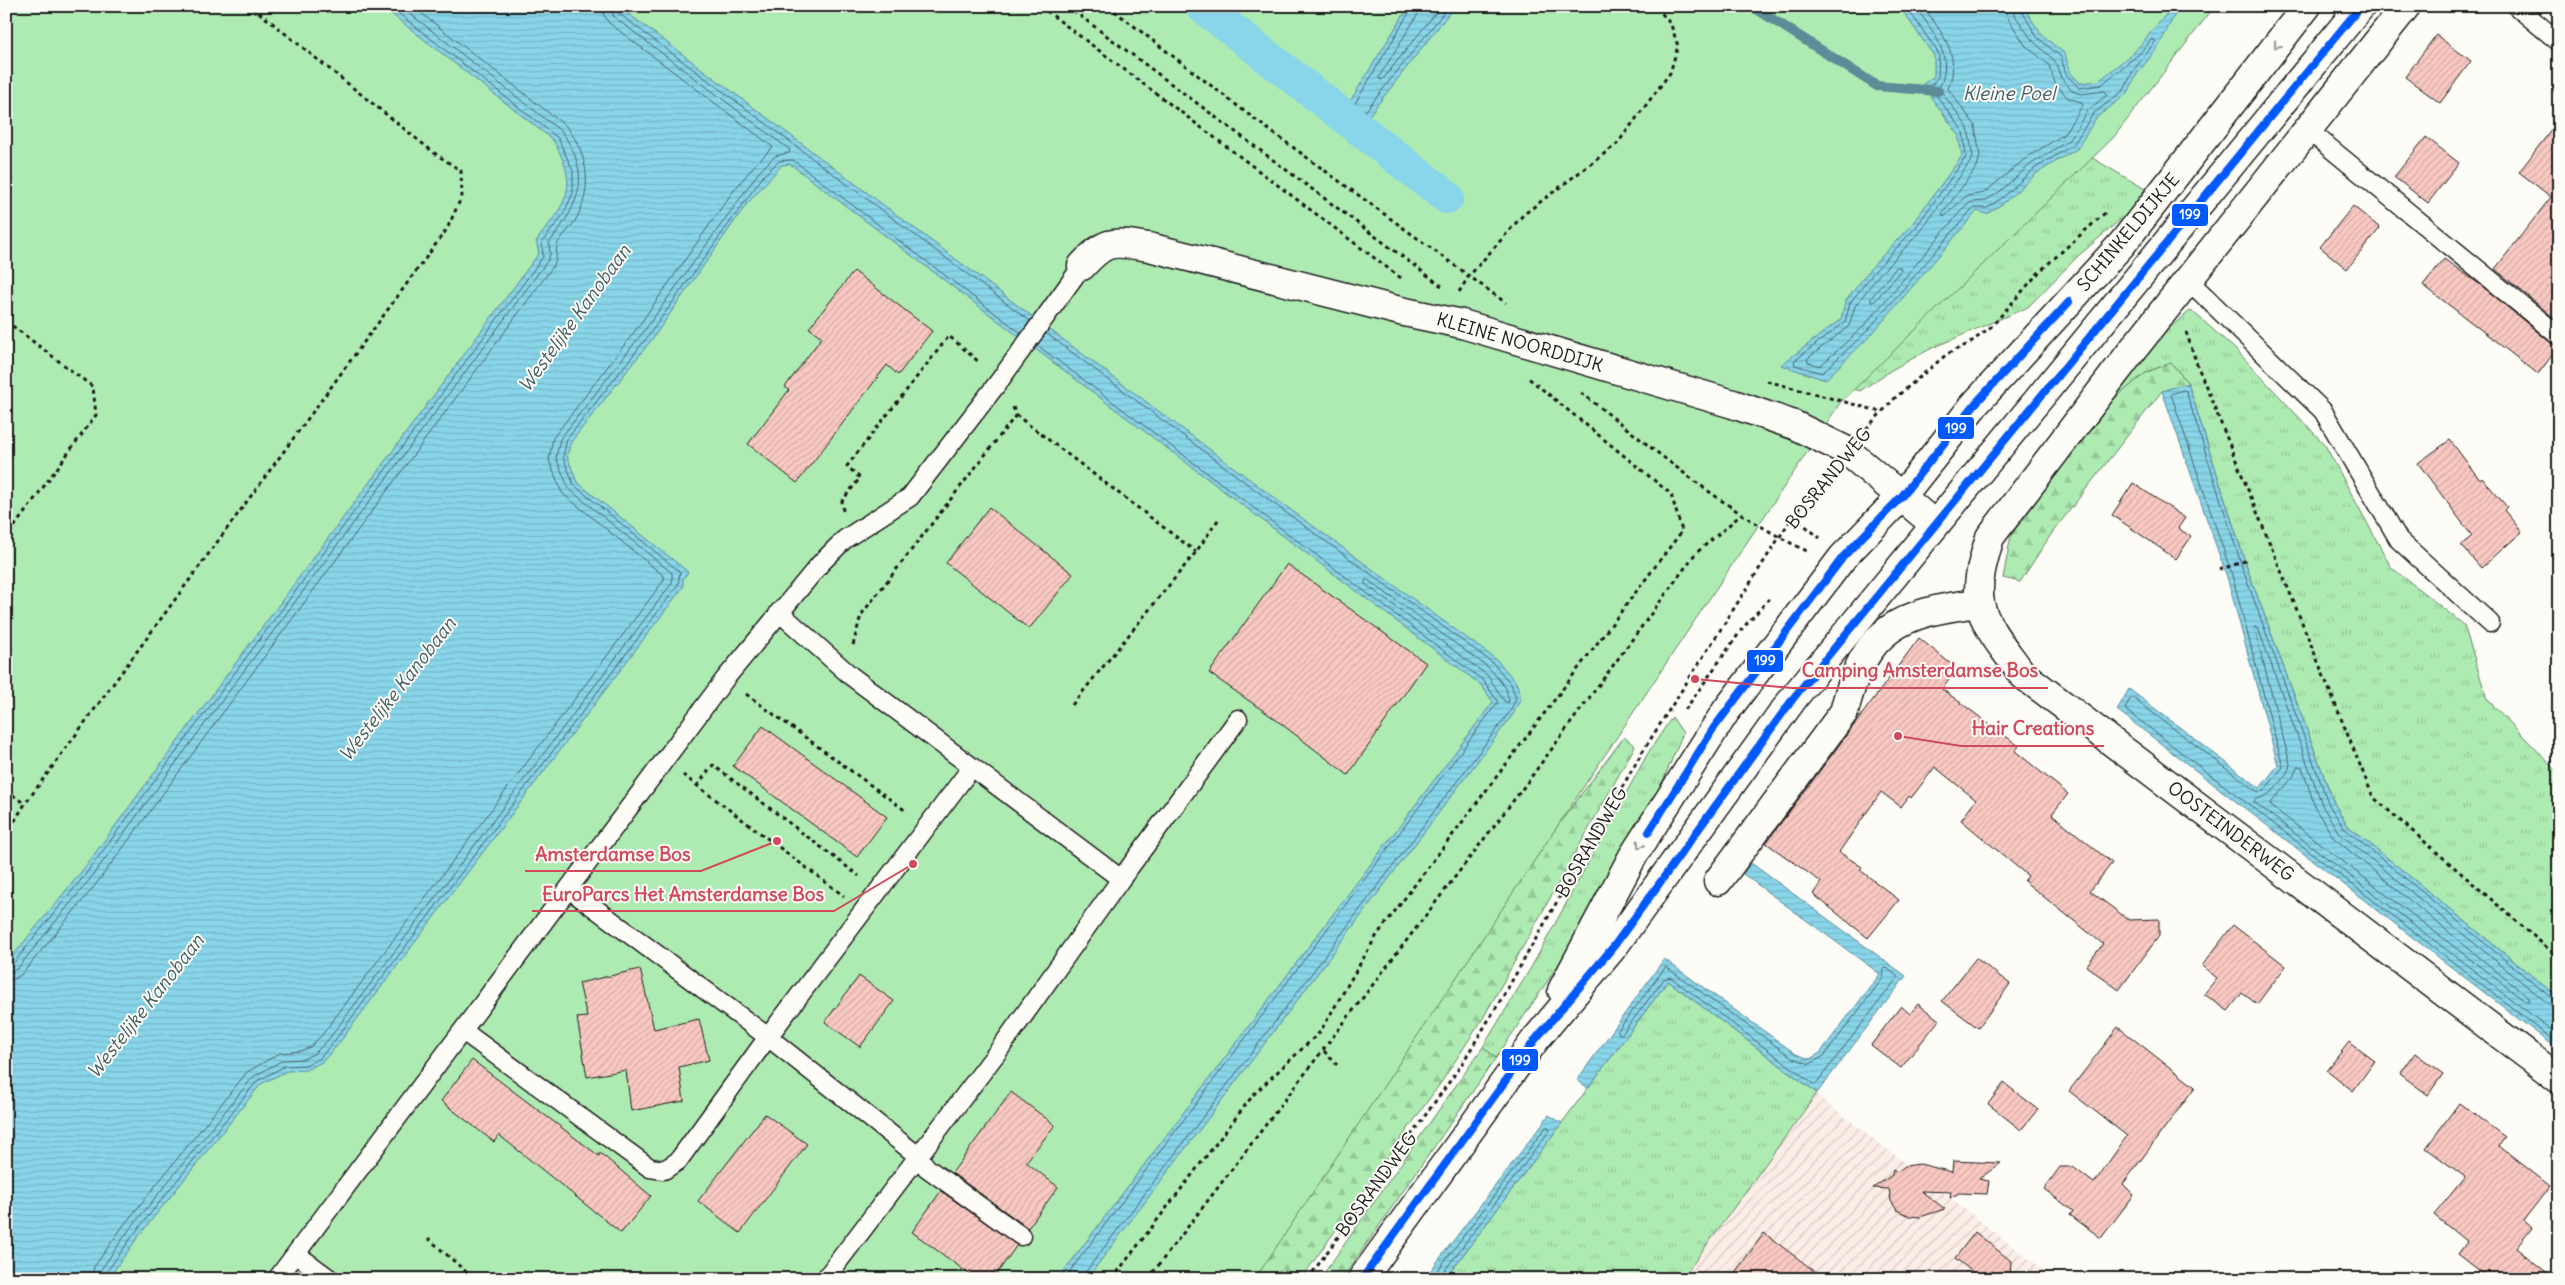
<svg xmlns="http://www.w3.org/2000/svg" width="2565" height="1285" viewBox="0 0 2565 1285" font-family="Delius,sans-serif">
	<defs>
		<pattern id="industrial-furrows" width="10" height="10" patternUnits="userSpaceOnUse" patternTransform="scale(1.25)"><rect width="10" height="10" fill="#fcede7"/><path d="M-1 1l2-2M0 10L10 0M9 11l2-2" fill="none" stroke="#d7cbc6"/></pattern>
		<pattern id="grass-tufts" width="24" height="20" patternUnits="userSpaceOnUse" patternTransform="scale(1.25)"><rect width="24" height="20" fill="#aeebb2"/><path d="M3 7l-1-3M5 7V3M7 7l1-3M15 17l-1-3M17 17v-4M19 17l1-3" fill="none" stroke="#95c998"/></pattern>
		<pattern id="forest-firs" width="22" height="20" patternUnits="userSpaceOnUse" patternTransform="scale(1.25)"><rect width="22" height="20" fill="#aeebb2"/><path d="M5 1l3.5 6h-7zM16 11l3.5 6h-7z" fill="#95c998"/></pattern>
		<pattern id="water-rules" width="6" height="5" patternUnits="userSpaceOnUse" patternTransform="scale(1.25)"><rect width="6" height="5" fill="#89d5e9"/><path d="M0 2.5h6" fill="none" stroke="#76b6c7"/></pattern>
		<pattern id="building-hatch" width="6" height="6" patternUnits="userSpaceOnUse" patternTransform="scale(1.25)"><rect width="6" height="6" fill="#f9c9c2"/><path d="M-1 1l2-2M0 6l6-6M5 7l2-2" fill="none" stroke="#d5aca6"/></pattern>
	</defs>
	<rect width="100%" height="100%" fill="#fdfcf7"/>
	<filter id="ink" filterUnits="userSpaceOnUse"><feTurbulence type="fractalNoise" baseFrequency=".02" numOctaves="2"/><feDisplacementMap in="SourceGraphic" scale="10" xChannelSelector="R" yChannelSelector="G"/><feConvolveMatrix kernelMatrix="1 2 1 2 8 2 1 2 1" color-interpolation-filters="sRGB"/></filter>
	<g filter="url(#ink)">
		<path fill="url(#industrial-furrows)" d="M1721 1021 2055 1279H1528Z"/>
		<path fill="url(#grass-tufts)" stroke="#658467" d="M2077 149 2145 189 2128 213 2078 256 2028 307 1932 348 1893 369 1860 391 1825 380Z
			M2191 310 2236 350 2325 445 2391 567 2464 625 2487 699 2559 773V998L2348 826 2334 803 2247 568 2188 383 2171 363 2147 372 2115 398 2153 342Z
			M1672 717 1683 733 1657 795 1579 934 1496 1058 1483 1047 1532 966 1648 753Z
			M1668 981 1817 1093 1682 1279H1445Z"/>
		<path fill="url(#forest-firs)" stroke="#658467" d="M2171 363 2188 383 2162 391 2052 533 2020 582 2003 578 2011 535 2115 398 2147 372Z
			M1624 737 1635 746 1482 1020 1442 1081 1301 1279H1154L1406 1029Z
			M1483 1047 1496 1058 1342 1279H1320Z"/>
		<path fill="#aeebb2" stroke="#658467" d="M6 6H2215L2113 138 1840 403 1255 1279H6Z"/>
		<path fill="url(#water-rules)" stroke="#5d8b97" d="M381 6H618L1276 499 1497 660 1516 682 1521 697 1514 713 1087 1279H1058L1493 702 1481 685 790 164 782 165 746 205 653 338 571 442 567 456 577 482 688 572 683 579V587L336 1047 322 1062 306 1070 287 1071 261 1084 138 1237 108 1279H6V964L81 872 539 253 536 241C567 201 580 188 553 140Z
			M1409 6H1455L1356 132 1339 119Z
			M1899 6H2023L2041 34 2065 54 2070 72 2080 83 2099 81 2136 50 2173 6H2183L2174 16 2159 46 2137 74 2128 93 2096 118 2077 149 2037 173 2005 202 1987 214 1977 211 1872 334 1825 380 1781 365 1841 319 1845 302 1870 269 1912 224 1962 156 1958 134 1922 85 1934 76V56Z
			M2188 383 2247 568 2334 803 2348 826 2559 998V1050L2117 710 2129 689 2260 788 2278 765 2227 577 2162 391Z
			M1751 863 1906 976 1817 1093 1668 981 1588 1088 1577 1080 1664 959 1796 1054 1810 1059 1820 1053 1880 974 1743 874Z
			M1549 1115 1562 1123 1445 1279H1424Z"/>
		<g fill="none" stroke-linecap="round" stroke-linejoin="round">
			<path stroke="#48666e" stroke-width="1" d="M616 6 618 13 1030 321
				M1413 6 1347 117 1353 124 1356 123 1449 6
				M1419 6 1418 14 1379 77 1380 80 1383 79 1441 6
				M1906 6 1939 54 1938 77 1930 87 1963 131 1966 157 1916 227 1874 272 1850 303 1845 322 1794 361 1795 365 1822 373 1868 330 1973 208H1987L2002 198 2034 169 2073 145 2093 114 2124 90 2133 71 2156 41 2152 39 2139 54 2101 85 2079 88 2066 74 2061 57 2037 37 2019 6
				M1914 6C1934 31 1955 58 1939 88L1968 128 1973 158 1921 231 1878 276 1855 306 1849 326 1807 359 1808 362 1820 366 1864 326 1960 212 1971 202 1985 201 1998 193 2031 164 2068 141 2088 110 2107 95 2105 91 2081 94 2072 91 2061 78 2055 61 2032 40 2014 14 2012 6
				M1923 6C1942 34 1962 54 1948 89L1975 125 1980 156 1977 167 1942 214 1944 217 1966 196 1984 193 2026 158 2063 135 2083 105 2081 102 2068 98 2055 83 2049 65 2025 45 2008 18 2005 6
				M1897 267H1900L1901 270 1874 302H1871V298Z
				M1046 333 1273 503 1493 663 1511 684 1516 698 1511 710 1084 1274 1083 1279
				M1037 345 1484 681 1498 702 1064 1279
				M1368 580 1489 668 1506 688 1509 702H1505L1488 676 1365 584V581Z
				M2298 766 2302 767 2316 810 2334 838 2529 998 2530 1002H2526L2271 806V803L2293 777Z
				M6 967 12 965 85 875 543 257 542 242 563 215 573 193V171L558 138 389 6
				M1666 967 1793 1058 1810 1064 1824 1056 1883 978 1884 969 1887 968 1898 977 1815 1085 1670 977 1664 979 1622 1034H1619L1618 1031Z
				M6 973 17 969 90 879 548 260 550 254 549 243C579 204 593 177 562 132L400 6
				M6 980 14 979 22 974 97 883 554 265C558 257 555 249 558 243 563 235 570 229 575 221 593 190 589 156 567 127L412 6
				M2559 1001 2554 1000 2344 828 2329 805 2243 570 2186 391 2183 390 2171 394 2232 575 2283 767 2264 791 2258 792 2133 698 2130 699 2125 709 2559 1044
				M2559 1008 2550 1005 2339 833 2323 807 2258 628 2254 627 2290 764C2288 778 2269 799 2255 799L2254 802 2559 1036
				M91 1279 94 1267 123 1226 247 1072 280 1053 301 1051 310 1047 322 1035 664 580V576L562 493 549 460 553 438 638 327 731 194 754 166 773 147 609 23 604 15 602 6
				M98 1279 100 1271 129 1230 253 1077 283 1060 303 1059 315 1053 328 1040 672 583V573L569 489 556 458 560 439 644 331 759 172 775 156 789 153 790 150 614 17 610 6
				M105 1279V1274L134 1234 257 1081 285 1066 305 1065 319 1059 332 1044 678 585 680 572 574 485 563 457 567 439 649 335 764 175 779 161 793 160 1021 333
				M1431 1279 1546 1127H1549L1550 1130 1442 1274 1441 1279"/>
			<path stroke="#5d8b97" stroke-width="10" d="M1752 6 1877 86 1938 91"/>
			<path stroke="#89d5e9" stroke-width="34" d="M1202 6 1447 197"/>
		</g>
		<path fill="url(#building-hatch)" stroke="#1c1c1c" d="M2436 35 2471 61 2440 103 2405 77Z
			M2559 120V322L2495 269 2551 197 2519 172Z
			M2426 137 2459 163 2428 203 2394 177Z
			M2353 206 2380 228 2347 269 2320 247Z
			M2444 259 2482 286 2552 344 2559 346 2538 374 2423 285Z
			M854 271 932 331 898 375 887 365 797 483 748 444 789 390 785 387 822 337 809 328Z
			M2450 440 2480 480 2482 478 2507 507 2504 510 2522 532 2481 568 2461 545 2472 536 2418 463Z
			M2133 483 2185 518 2178 528 2191 537 2176 559 2112 515Z
			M989 507 1073 574 1029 629 946 563Z
			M1287 564 1426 663 1348 775 1271 716 1209 673Z
			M1919 638 1957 669 1942 689 2019 746 2015 751 2068 794 2052 814 2112 863 2090 891 2129 920 2159 919V936L2119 990 2086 966 2103 944 2024 881 2028 876 1961 820 1976 800 1935 767 1911 798 1909 796 1901 807 1881 792 1839 852 1862 867 1860 870 1899 900 1868 938 1813 894 1821 882 1766 843Z
			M763 726 887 817 857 857 733 766Z
			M2233 925 2286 966 2257 1004 2242 993 2228 1011 2204 994 2217 978 2202 966Z
			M1976 958 2010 984 1978 1028 1942 1001Z
			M640 969 654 1029 699 1019 709 1060 679 1067 684 1101 631 1111 626 1070 587 1077 577 1018 587 1017 579 983Z
			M859 976 894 1001 860 1047 825 1022Z
			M1918 1004 1939 1020 1901 1068 1871 1045 1901 1006 1910 1014Z
			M2118 1027 2195 1087 2123 1184 2134 1195 2101 1238 2070 1215 2073 1211 2044 1189 2060 1167H2073L2094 1183 2127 1136 2069 1091Z
			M2349 1042 2375 1061 2353 1091 2327 1070Z
			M2415 1053 2443 1074 2428 1095 2400 1074Z
			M472 1060 599 1156V1152L651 1196 621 1233 499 1135 494 1142 441 1101Z
			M2004 1083 2038 1109 2021 1130 1988 1104Z
			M1011 1092 1055 1125 1026 1162 1058 1187 1028 1228 952 1173Z
			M2459 1103 2505 1137 2499 1146 2550 1186 2523 1221 2532 1228 2516 1248 2555 1279H2490L2458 1254 2467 1242 2434 1215 2465 1177 2426 1148Z
			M765 1114 807 1144 740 1233 698 1201Z
			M1953 1161 2001 1163 1979 1179 1989 1181 1987 1194 1959 1193 1950 1198 1951 1192 1921 1191 1945 1209 1920 1217 1910 1216 1897 1210 1891 1201 1889 1189 1873 1188 1892 1175 1893 1169 1897 1172 1905 1166 1920 1164 1952 1172Z
			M941 1191 1017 1245 993 1279H976L912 1232Z
			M1975 1232 2011 1261 2010 1279H1982L1955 1258Z
			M1764 1233 1825 1279H1730Z"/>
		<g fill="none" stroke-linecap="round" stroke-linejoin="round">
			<g stroke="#1c1c1c" stroke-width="21">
				<path id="service" d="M2516 6 2559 42
					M2308 130 2559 336
					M2188 280 2323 411 2399 540 2490 623
					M779 612 851 676 1121 879 999 1050 825 1279
					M1121 879 1238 719
					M569 889 768 1037 918 1156 927 1168 1021 1236
					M463 1031 650 1168 664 1170 678 1161 768 1037 972 767
					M296 1254 330 1279
					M277 1279 725 679 820 564 845 539 910 497 1000 380 1082 266"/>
			</g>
			<g stroke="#1c1c1c" stroke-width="31">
				<path id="minor" d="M2406 6 2138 343 1990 537C1984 558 1976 581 1980 603 1985 629 2008 653 2022 674L2559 1079
					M1082 266C1107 238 1114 242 1149 247L1400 311 1462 324 1733 404 1794 425 1847 451 1934 524
					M1718 881 1844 712C1864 628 1900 612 1980 603"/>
			</g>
			<g stroke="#1c1c1c" stroke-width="31">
				<path id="primary" d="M1562 990 1633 856 1726 711 1843 557 1902 496 1975 404 2122 244 2307 6
					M1362 1279 1535 1040 1614 946 1795 696 2361 6"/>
			</g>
			<path stroke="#1c1c1c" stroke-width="3" stroke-dasharray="4 4" stroke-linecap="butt" d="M1040 6 1401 278
				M1067 6 1443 287
				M1108 6 1257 121 1506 303
				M1459 292 1469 276 1523 215 1617 144 1670 73 1678 46 1671 25 1656 6
				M6 321 93 387 96 415 6 538
				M2186 332 2198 367 2373 797 2559 958
				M1767 381 1882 412
				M1581 393C1653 447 1727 514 1809 552
				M1013 407 1016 415 1196 552
				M1866 429 1895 398 1947 354 1970 343 1992 326 2040 271 2105 213
				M843 511 842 501 860 478 847 466 949 336 980 363
				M1793 516 1820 538
				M2219 570 2248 560
				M853 645 861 615 1016 415
				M746 694 906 811
				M1072 705 1196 552 1220 517
				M1685 710 1742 629 1769 599
				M683 775 844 896
				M697 786 713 765 859 876
				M6 790 25 804
				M6 835 25 804 447 229 462 196 461 171 433 152 251 6
				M1324 1051 1337 1065
				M428 1238 474 1279
				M1112 1279 1254 1094 1320 1032 1377 935 1682 531 1671 494 1526 376
				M1148 1279 1523 788 1695 554 1743 513
				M1308 1279 1460 1067 1505 993 1641 754 1793 516 1826 475"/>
			<use href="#service" stroke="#fdfcf7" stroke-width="18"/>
			<use href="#minor" stroke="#fdfcf7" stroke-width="28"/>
			<use href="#primary" stroke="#fdfcf7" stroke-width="28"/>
			<g stroke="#fdfcf7" stroke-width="11">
				<path id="bus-1" d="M1649 832 1713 729 1843 557 1902 496 1975 404 2069 302
					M1362 1279 1535 1040 1614 946 1795 696 2361 6"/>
			</g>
			<use href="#bus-1" stroke="#0059ff" stroke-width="8"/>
		</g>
		<defs><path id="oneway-chevron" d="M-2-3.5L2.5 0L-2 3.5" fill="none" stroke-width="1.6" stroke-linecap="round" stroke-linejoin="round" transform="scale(1.25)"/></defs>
		<g stroke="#989794">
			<use href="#oneway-chevron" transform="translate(2277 45) rotate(128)"/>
			<use href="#oneway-chevron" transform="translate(1640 845) rotate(122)"/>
		</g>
	</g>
	<g text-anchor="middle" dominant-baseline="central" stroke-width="4" stroke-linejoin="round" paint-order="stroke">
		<g font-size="18" fill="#1c1c1c" stroke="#fdfcf7">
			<text transform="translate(2128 232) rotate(-50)">SCHINKELDIJKJE</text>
			<text transform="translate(1520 342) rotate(16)">KLEINE NOORDDIJK</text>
			<text transform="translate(1828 478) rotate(-51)">BOSRANDWEG</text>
			<text transform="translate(2231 831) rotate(37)">OOSTEINDERWEG</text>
			<text transform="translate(1591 842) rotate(-60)">BOSRANDWEG</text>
			<text transform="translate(1376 1184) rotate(-54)">BOSRANDWEG</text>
		</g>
		<g font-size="19" font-style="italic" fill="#425d64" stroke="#fdfcf7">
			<text x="2009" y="93">Kleine Poel</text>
			<text transform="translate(574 318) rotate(-54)">Westelijke Kanobaan</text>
			<text transform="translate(397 689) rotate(-52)">Westelijke Kanobaan</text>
			<text transform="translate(145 1006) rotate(-52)">Westelijke Kanobaan</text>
		</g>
	</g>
	<path fill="none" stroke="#d1495b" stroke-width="2" d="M1695 679L1792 688H2048M1898 736L1961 746H2104M777 841L701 871H525M913 864L834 911H532"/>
	<g fill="#d1495b" stroke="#fdfcf7" stroke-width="2">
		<circle cx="1695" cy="679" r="5"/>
		<circle cx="1898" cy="736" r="5"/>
		<circle cx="777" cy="841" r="5"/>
		<circle cx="913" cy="864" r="5"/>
	</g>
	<g font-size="19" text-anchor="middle" font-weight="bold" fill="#d1495b" stroke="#fdfcf7" stroke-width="4" stroke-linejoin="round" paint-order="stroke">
		<text x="1920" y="677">Camping Amsterdamse Bos</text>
		<text x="2033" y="735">Hair Creations</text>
		<text x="613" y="861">Amsterdamse Bos</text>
		<text x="683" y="901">EuroParcs Het Amsterdamse Bos</text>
	</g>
	<g stroke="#fdfcf7" stroke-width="2">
		<rect x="2171" y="203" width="38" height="24" rx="5" fill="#0059ff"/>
		<rect x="1937" y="416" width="38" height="24" rx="5" fill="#0059ff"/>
		<rect x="1746" y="649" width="38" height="24" rx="5" fill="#0059ff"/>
		<rect x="1501" y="1048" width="38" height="24" rx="5" fill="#0059ff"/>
	</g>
	<g font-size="14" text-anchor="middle" font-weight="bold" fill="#fff">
		<text x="2190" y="219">199</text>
		<text x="1956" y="433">199</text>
		<text x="1765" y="665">199</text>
		<text x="1520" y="1065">199</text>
	</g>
	<rect width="2565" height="1285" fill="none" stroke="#fdfcf7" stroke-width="25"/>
	<rect x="12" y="12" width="2540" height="1260" fill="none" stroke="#1c1c1c" stroke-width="2" filter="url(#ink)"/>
</svg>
